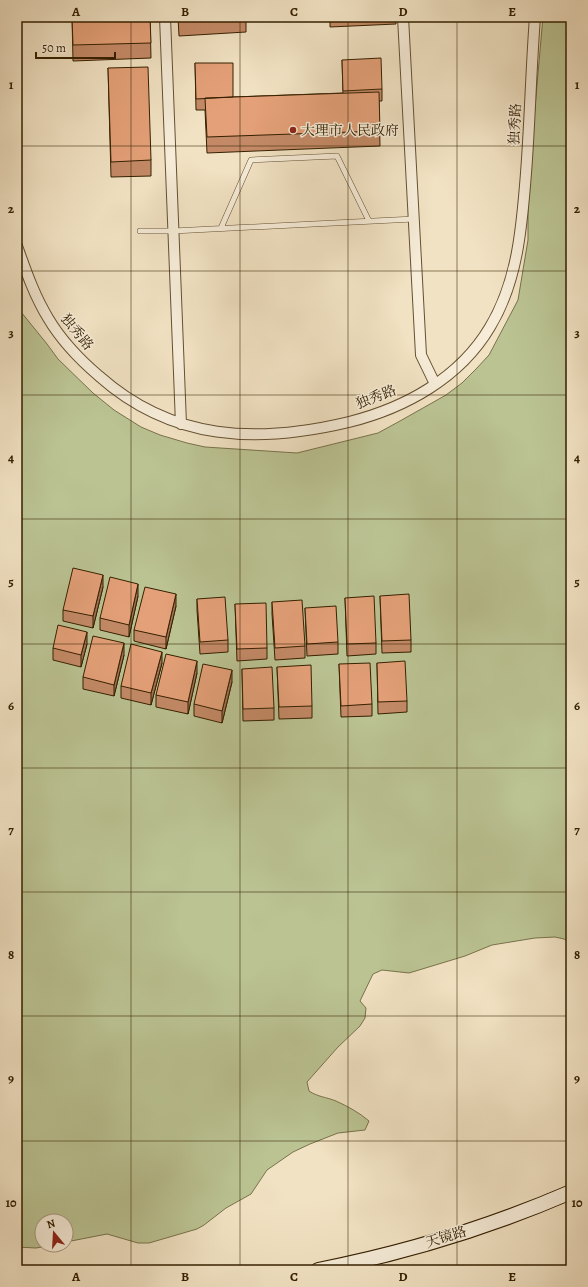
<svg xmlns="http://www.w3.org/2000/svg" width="588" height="1287" viewBox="0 0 588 1287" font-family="Alegreya,'Noto Serif SC',serif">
	<rect width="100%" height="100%" fill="#f1e2c3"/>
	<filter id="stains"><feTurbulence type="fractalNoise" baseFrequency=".005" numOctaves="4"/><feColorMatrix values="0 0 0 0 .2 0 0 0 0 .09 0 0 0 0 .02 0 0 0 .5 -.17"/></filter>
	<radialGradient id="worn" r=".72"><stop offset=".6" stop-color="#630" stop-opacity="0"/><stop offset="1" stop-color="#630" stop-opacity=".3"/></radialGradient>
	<path fill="#bbc393" stroke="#78724a" d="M543 17H571V943L564 939 555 937 535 938 492 945 465 956 409 973 382 970 373 974 360 1001 366 1008 365 1018 360 1026 338 1047 307 1082 309 1091C318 1097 326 1097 336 1101 347 1106 360 1113 369 1121L365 1130 338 1133 310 1144 293 1152 267 1170 251 1194 226 1208 204 1225 197 1229 149 1243H138L107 1234 66 1242V1221H42V1245H53L36 1248 17 1247V307L47 344 58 359 93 393 114 410 141 427 160 435 187 443 205 447 297 453 378 433 400 421 446 395 462 383 476 369 489 355 518 300 528 240V186Z"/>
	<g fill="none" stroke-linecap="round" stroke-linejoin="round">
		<g stroke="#645031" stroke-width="6">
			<path id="lane" d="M221 228 251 160 337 156 369 221
				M140 231H173L414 219"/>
		</g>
		<g stroke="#645031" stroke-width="12">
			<path id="street" d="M165 17 181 424
				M403 17 421 355 435 384
				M17 246C26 271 34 295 48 318 61 340 79 359 99 376 172 441 257 444 349 422 405 408 460 378 490 327 518 281 522 225 526 173 530 121 531 69 535 17"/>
		</g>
		<g stroke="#352000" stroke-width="16">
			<path id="secondary" d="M318 1270C405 1253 490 1227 571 1192"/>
		</g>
		<use href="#lane" stroke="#f6ecd8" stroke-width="5"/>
		<use href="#street" stroke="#f6ecd8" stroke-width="10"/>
		<use href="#secondary" stroke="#f6ecd8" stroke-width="14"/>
	</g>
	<path fill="#c48a67" stroke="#352000" d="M72 17H150L151 58 73 61Z
		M178 17H246V32L179 36Z
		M330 17H396V24L330 27Z
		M342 60 382 89V101H379L380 146 207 153 205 110H196L195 63 233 97 343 93Z
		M108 68 151 160V176L111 177Z
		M103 587 93 628 63 621V610Z
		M138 596 129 637 100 630V618Z
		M380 596 411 640V652L382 653Z
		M345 598 376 643V654L347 656Z
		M197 599 228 640V652L200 654 197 610Z
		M272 602 305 646V658L275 660 272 614Z
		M235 604 267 648V659L237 661Z
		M176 606 166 649 134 641V630Z
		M305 608 338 642V654L307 656Z
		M87 644 81 667 53 660V648Z
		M124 655 114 696 83 689V677Z
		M162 663 151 705 121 698V686Z
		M377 663 407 701V712L378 714Z
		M339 664 372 704V716L341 717Z
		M277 667 312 706V718L279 719Z
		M242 669 274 708V720L243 721Z
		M197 673 188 714 156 707V695Z
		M232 682 222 723 194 716V704Z"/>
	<path fill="#a07054" stroke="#352000" d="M103 575V587L93 628V616Z
		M138 584V596L129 637V625Z
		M176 594V606L166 649V637Z
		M87 632V644L81 667V655Z
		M124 643V655L114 696V685Z
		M162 652V663L151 705V693Z
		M197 661V673L188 714V702Z
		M232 670V682L222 723V711Z"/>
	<path fill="#e4a078" stroke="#352000" d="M72 17H150L151 43 73 45Z
		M178 17H246L179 21Z
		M381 58 382 89 343 91 342 60Z
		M195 63H233V97L196 99Z
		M148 67 151 160 111 162 108 68Z
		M379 92 380 131 207 137 205 98Z
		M73 568 103 575 93 616 63 610Z
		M110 577 138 584 129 625 100 618Z
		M145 587 176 594 166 637 134 630Z
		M409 594 411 640 382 641 380 596Z
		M374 596 376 643 347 644 345 598Z
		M225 597 228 640 200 642 197 599Z
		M302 600 305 646 275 648 272 602Z
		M266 603 267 648 237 649 235 604Z
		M336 606 338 642 307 644 305 608Z
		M58 625 87 632 81 655 53 648Z
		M93 636 124 643 114 685 83 677Z
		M131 644 162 652 151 693 121 686Z
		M166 654 197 661 188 702 156 695Z
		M405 661 407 701 378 702 377 663Z
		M370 663 372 704 341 706 339 664Z
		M203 664 232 670 222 711 194 704Z
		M311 665 312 706 279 707 277 667Z
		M272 667 274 708 243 709 242 669Z"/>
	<path fill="none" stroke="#352000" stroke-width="1" stroke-opacity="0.55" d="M131 17V1270M240 17V1270M348 17V1270M457 17V1270M17 146H571M17 271H571M17 395H571M17 519H571M17 644H571M17 768H571M17 892H571M17 1016H571M17 1141H571"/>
	<circle fill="#8f2418" stroke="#f6ecd8" stroke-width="1.5" cx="293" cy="130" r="4"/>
	<g text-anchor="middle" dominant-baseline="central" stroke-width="3" stroke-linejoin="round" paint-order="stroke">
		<g font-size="14" fill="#352000" stroke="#f6ecd8">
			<text transform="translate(515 124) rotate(-87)">独秀路</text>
			<text transform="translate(77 332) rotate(51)">独秀路</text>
			<text transform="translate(376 397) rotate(-21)">独秀路</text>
			<text transform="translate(446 1237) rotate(-17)">天镜路</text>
		</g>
		<g font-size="14" fill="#352000" stroke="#f6ecd8" text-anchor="start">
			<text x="301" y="130">大理市人民政府</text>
		</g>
	</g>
	<rect width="588" height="1287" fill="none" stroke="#f1e2c3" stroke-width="44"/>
	<g transform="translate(54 1233) rotate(342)"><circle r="19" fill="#f6ecd8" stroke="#a99a82"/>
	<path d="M0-3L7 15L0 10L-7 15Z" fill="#8f2418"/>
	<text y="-6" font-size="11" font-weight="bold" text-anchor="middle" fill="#352000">N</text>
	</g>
	<path d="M36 52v6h79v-6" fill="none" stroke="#352000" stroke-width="2"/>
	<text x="42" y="52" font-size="12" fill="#352000" stroke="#f6ecd8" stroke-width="3" paint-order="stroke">50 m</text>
	<rect x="22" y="22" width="544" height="1243" fill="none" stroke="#352000" stroke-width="1.5"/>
	<g font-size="13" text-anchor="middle" font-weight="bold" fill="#352000">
		<text x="76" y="16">A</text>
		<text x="185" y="16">B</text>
		<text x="294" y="16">C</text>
		<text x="403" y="16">D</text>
		<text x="512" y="16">E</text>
		<text x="11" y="89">1</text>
		<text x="577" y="89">1</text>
		<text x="11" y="213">2</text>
		<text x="577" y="213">2</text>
		<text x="11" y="337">3</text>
		<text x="577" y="337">3</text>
		<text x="11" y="462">4</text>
		<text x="577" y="462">4</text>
		<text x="11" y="586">5</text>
		<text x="577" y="586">5</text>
		<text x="11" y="710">6</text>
		<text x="577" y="710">6</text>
		<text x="11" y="834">7</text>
		<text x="577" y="834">7</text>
		<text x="11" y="959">8</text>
		<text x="577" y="959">8</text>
		<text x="11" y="1083">9</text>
		<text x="577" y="1083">9</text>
		<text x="11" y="1207">10</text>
		<text x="577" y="1207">10</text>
		<text x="76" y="1281">A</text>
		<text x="185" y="1281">B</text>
		<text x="294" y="1281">C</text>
		<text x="403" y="1281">D</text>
		<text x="512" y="1281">E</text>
	</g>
	<rect width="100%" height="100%" filter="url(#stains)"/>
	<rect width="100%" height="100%" fill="url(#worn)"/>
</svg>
